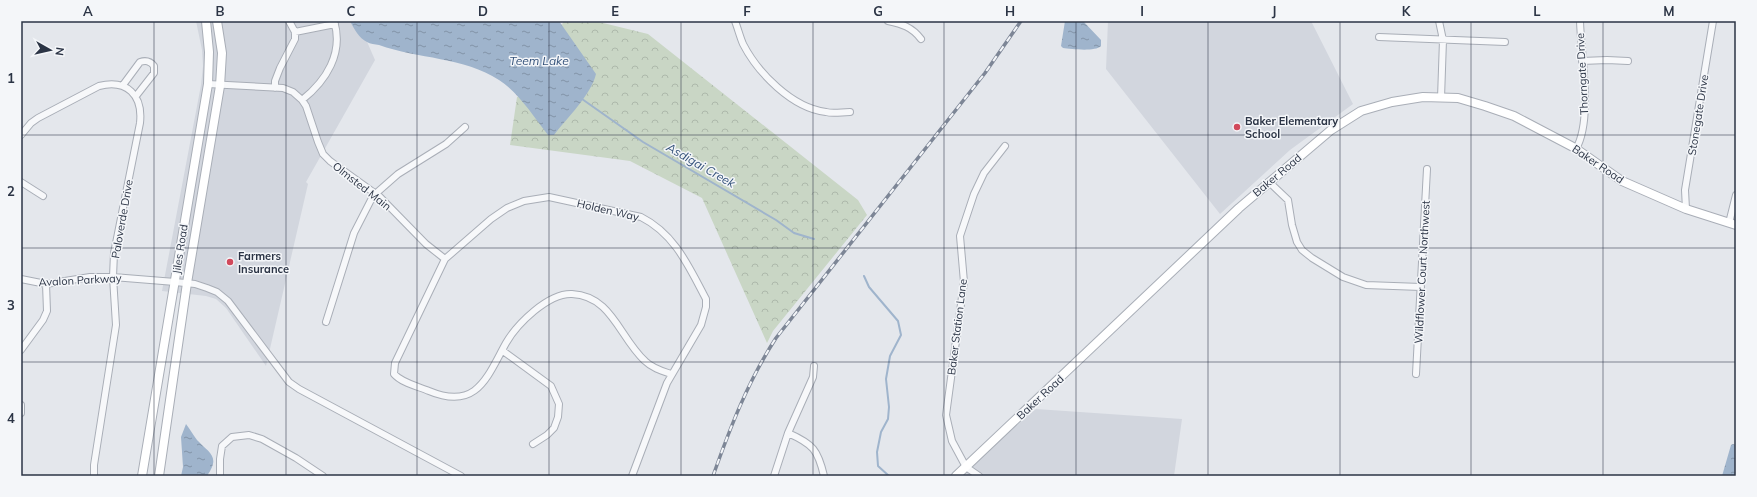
<svg xmlns="http://www.w3.org/2000/svg" width="1757" height="497" viewBox="0 0 1757 497" font-family="Mulish,sans-serif">
	<defs>
		<pattern id="forest-crowns" width="20" height="18" patternUnits="userSpaceOnUse"><rect width="20" height="18" fill="#c9d6c5"/><path d="M2 6a3 3 0 1 1 6 0M12 15a3 3 0 1 1 6 0" fill="none" stroke="#adb8ab"/></pattern>
		<pattern id="water-ripples" width="26" height="14" patternUnits="userSpaceOnUse"><rect width="26" height="14" fill="#9fb4cc"/><path d="M2 4q2-2 4 0t4 0M15 11q2-2 4 0t4 0" fill="none" stroke="#8293a7"/></pattern>
	</defs>
	<rect width="100%" height="100%" fill="#e4e7ec"/>
	<path fill="#d2d6de" d="M196 21H358L375 60 306 182 308 184 266 366 226 308 216 299 206 296 162 291 201 85 203 66 202 50Z
		M1108 21H1311L1353 104 1290 150 1220 214 1106 69Z
		M1036 409 1182 419 1174 476H969L963 470Z"/>
	<path fill="url(#forest-crowns)" d="M564 21H595L648 34 858 200 867 215 773 331 767 343 702 198 630 161 510 145 517 97 567 85 550 48Z"/>
	<path fill="url(#water-ripples)" d="M350 21H559L596 74C591 95 567 118 554 135H548C533 116 519 93 499 80 464 57 418 59 379 45 375 44 370 44 367 42 359 38 354 29 350 21Z
		M1065 21H1083L1101 40V46C1095 52 1071 49 1063 48L1061 46Z
		M186 424C190 429 193 435 197 440 209 453 221 456 207 476H181L183 467 181 437Z
		M1733 444 1736 445V476H1722L1731 445Z"/>
	<g fill="none" stroke-linecap="round" stroke-linejoin="round">
		<path stroke="#9fb4cc" stroke-width="2" d="M582 99 643 142 776 220 794 233 814 239
			M864 276 869 287 898 321 901 335 890 356 886 379 889 407 888 419 881 432 877 452 878 466 889 476"/>
		<g stroke="#a9aeb7" stroke-width="8">
			<path id="street" d="M735 21C738 29 740 37 743 44 758 73 792 108 826 112 833 114 842 112 850 112
				M888 21C902 24 912 27 921 39
				M1439 21 1443 40 1441 98
				M295 32 335 24
				M1379 37 1505 42
				M1582 61 1607 60 1628 61
				M208 84 283 88 293 92 302 100 306 106 318 142 323 154 330 161 380 197 426 244 445 259
				M123 85 140 62C146 60 150 61 154 66V73L136 96
				M275 88V81L280 68 295 39V32L289 21
				M302 100C326 81 344 53 334 21
				M21 135 31 123 38 118 99 86C127 79 143 95 140 123L114 253 113 277 116 325 94 465V476
				M1576 149C1593 119 1581 56 1580 21
				M21 182 43 196
				M1269 182 1288 200 1292 225 1297 242 1302 250 1312 258 1343 277 1366 285 1421 287
				M1686 209 1685 190 1713 21
				M1729 223 1736 195
				M21 279 46 284 90 277H113L175 282 195 284 207 288 217 292 228 301 289 382 299 389 461 476
				M326 322 354 233 373 196 398 174 446 144 465 127
				M21 350 43 320 47 311 46 284
				M503 351 551 386 559 404 558 417 554 428 547 435 533 444
				M1416 374 1427 169
				M21 405V413
				M788 433C813 444 818 450 824 476
				M220 476V459L222 446 232 437 249 435 262 439 296 458 323 476
				M632 476 667 383 701 325 706 307V299C689 267 675 234 641 217L549 197 524 201 507 208 491 219 445 259 395 363 394 374C402 383 417 386 429 391 477 411 487 377 506 343 517 324 548 293 572 294 612 296 619 337 645 361 652 368 662 371 671 374
				M774 476 788 433 813 377 814 366
				M979 476 966 467 952 441 946 415 964 282 960 236 974 194 984 173 1005 146"/>
		</g>
		<g stroke="#a9aeb7" stroke-width="10">
			<path id="secondary" d="M142 476 208 84 209 52 206 21
				M159 476 187 283 220 86 222 53 217 21
				M956 476 1239 208 1331 130 1361 111 1392 102 1423 97 1458 98 1485 106 1514 116 1575 148 1622 181 1686 209 1736 225"/>
		</g>
		<use href="#street" stroke="#f7f8fa" stroke-width="6"/>
		<use href="#secondary" stroke="#fff" stroke-width="8"/>
		<g stroke="#7d8696" stroke-width="3.5">
			<path id="rail" d="M713 476C730 428 748 381 776 338L985 73 1021 21"/>
		</g>
		<use href="#rail" stroke="#f4f6f9" stroke-width="2" stroke-dasharray="6" stroke-linecap="butt"/>
	</g>
	<path fill="none" stroke="#2b3445" stroke-width="1" stroke-opacity="0.55" d="M154 21V476M286 21V476M417 21V476M549 21V476M681 21V476M813 21V476M944 21V476M1076 21V476M1208 21V476M1340 21V476M1471 21V476M1603 21V476M21 135H1736M21 248H1736M21 362H1736"/>
	<g fill="#d1495b" stroke="#f4f6f9" stroke-width="1.5">
		<circle cx="1237" cy="127" r="4"/>
		<circle cx="230" cy="262" r="4"/>
	</g>
	<g text-anchor="middle" dominant-baseline="central" stroke-width="3" stroke-linejoin="round" paint-order="stroke">
		<g font-size="11" fill="#2b3445" stroke="#f4f6f9">
			<text transform="translate(1582 74) rotate(-93)">Thorngate Drive</text>
			<text transform="translate(1698 115) rotate(-81)">Stonegate Drive</text>
			<text transform="translate(1598 164) rotate(34)">Baker Road</text>
			<text transform="translate(1277 175) rotate(-40)">Baker Road</text>
			<text transform="translate(362 186) rotate(38)">Olmsted Main</text>
			<text transform="translate(608 210) rotate(13)">Holden Way</text>
			<text transform="translate(122 219) rotate(-80)">Paloverde Drive</text>
			<text transform="translate(180 249) rotate(-81)">Jiles Road</text>
			<text transform="translate(1422 272) rotate(-87)">Wildflower Court Northwest</text>
			<text transform="translate(80 280) rotate(-3)">Avalon Parkway</text>
			<text transform="translate(957 327) rotate(-83)">Baker Station Lane</text>
			<text transform="translate(1040 397) rotate(-43)">Baker Road</text>
		</g>
		<g font-size="11" font-weight="bold" fill="#2b3445" stroke="#f4f6f9" text-anchor="start">
			<text x="1245" y="121">Baker Elementary<tspan x="1245" dy="13">School</tspan></text>
			<text x="238" y="256">Farmers<tspan x="238" dy="13">Insurance</tspan></text>
		</g>
		<g font-size="12" font-style="italic" fill="#34527a" stroke="#f4f6f9">
			<text x="539" y="60">Teem Lake</text>
			<text transform="translate(701 165) rotate(30)">Asdigai Creek</text>
		</g>
	</g>
	<rect width="1757" height="497" fill="none" stroke="#f4f6f9" stroke-width="44"/>
	<g transform="translate(50 50) rotate(98)" stroke="#f4f6f9" stroke-width="3" paint-order="stroke">
	<path d="M0-3L7 15L0 10L-7 15Z" fill="#2b3445"/>
	<text y="-6" font-size="11" font-weight="bold" text-anchor="middle" fill="#2b3445">N</text>
	</g>
	<rect x="22" y="22" width="1713" height="453" fill="none" stroke="#2b3445" stroke-width="1.5"/>
	<g font-size="13" text-anchor="middle" font-weight="bold" fill="#2b3445">
		<text x="88" y="16">A</text>
		<text x="220" y="16">B</text>
		<text x="351" y="16">C</text>
		<text x="483" y="16">D</text>
		<text x="615" y="16">E</text>
		<text x="747" y="16">F</text>
		<text x="878" y="16">G</text>
		<text x="1010" y="16">H</text>
		<text x="1142" y="16">I</text>
		<text x="1274" y="16">J</text>
		<text x="1406" y="16">K</text>
		<text x="1537" y="16">L</text>
		<text x="1669" y="16">M</text>
		<text x="11" y="83">1</text>
		<text x="11" y="196">2</text>
		<text x="11" y="310">3</text>
		<text x="11" y="423">4</text>
	</g>
</svg>
